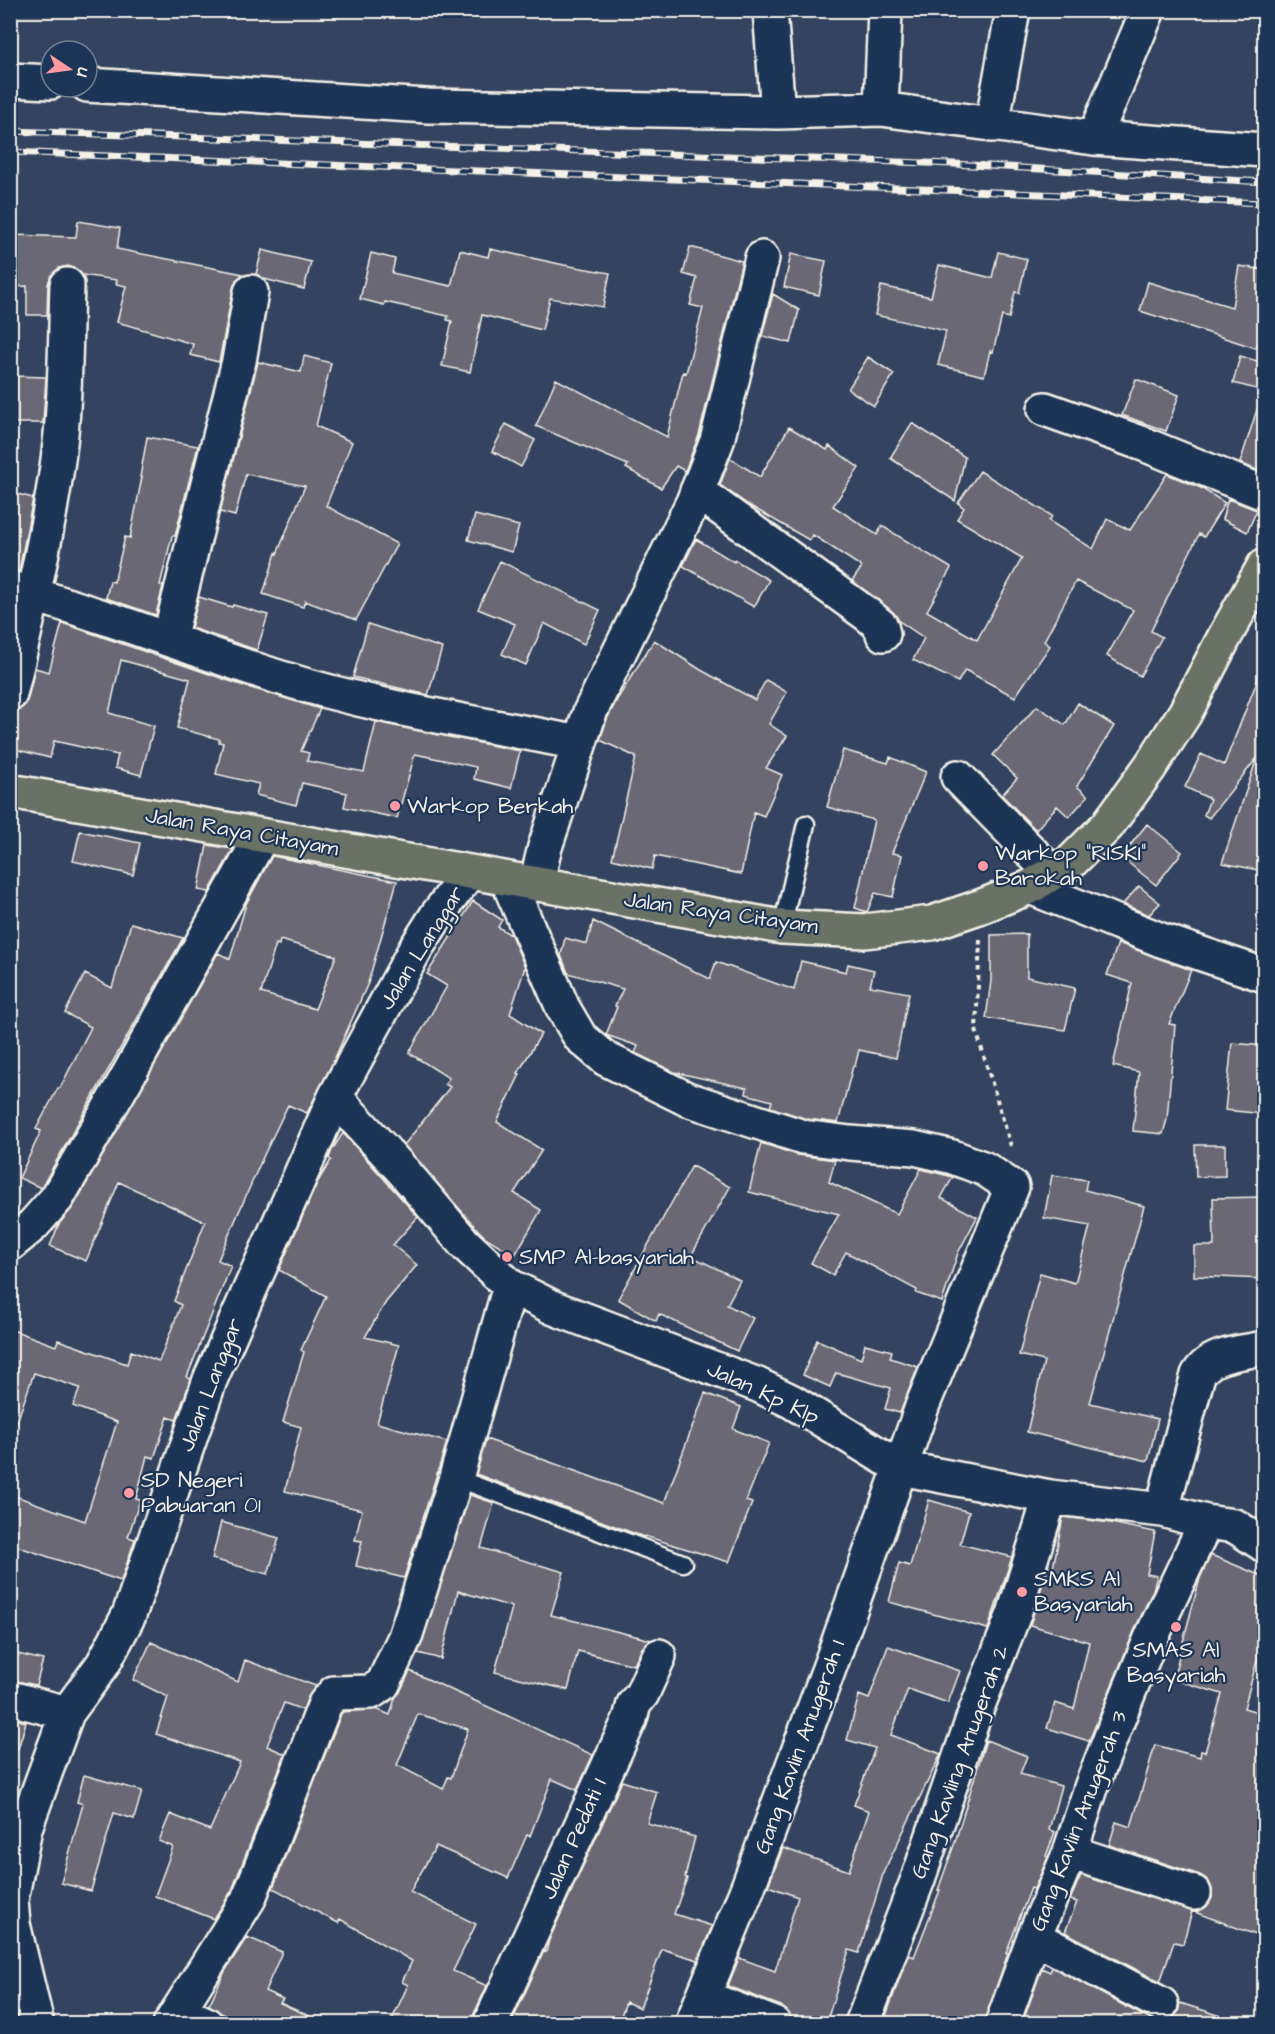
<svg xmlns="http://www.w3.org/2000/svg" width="1275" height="2034" viewBox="0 0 1275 2034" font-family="'Architects Daughter',sans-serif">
	<rect width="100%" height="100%" fill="#344460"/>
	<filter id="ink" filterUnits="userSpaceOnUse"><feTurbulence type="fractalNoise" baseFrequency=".0167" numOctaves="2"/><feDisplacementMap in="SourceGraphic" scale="12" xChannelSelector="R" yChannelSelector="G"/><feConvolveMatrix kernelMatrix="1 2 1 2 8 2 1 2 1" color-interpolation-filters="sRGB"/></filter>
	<g filter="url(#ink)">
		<path fill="#6a6774" stroke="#f4f1e8" stroke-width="1.5" fill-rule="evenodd" d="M78 221 120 228 117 249 243 274 236 280 233 289 219 362 190 355 193 344 117 322 126 286 116 284 117 280 82 275 76 269 68 266 59 268 51 276 48 284 47 315H27V286L12 287 10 235 76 237Z
			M690 247 742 261 699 435 685 471 676 466 661 488 626 468 628 465 536 426 556 379 667 437 683 372 686 373 703 308 690 305 697 278 683 274Z
			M490 249 564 265 610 273 603 307 550 298 542 330 482 315 470 372 442 366 452 321 447 320 448 316 385 302 384 305 360 299 371 253 395 259 392 273 451 286 460 250 488 257Z
			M262 250 311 262 304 289 264 279 256 274Z
			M998 252 1027 259 1019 293 1015 292 1009 318 1002 316 993 352 990 351 984 376 938 365 946 331 875 315 881 286 931 297 939 265 992 278Z
			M791 254 826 261 819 295 784 287Z
			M1239 266 1264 270V323L1256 348 1140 311 1148 282 1232 307Z
			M773 294 799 310 791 343 762 336Z
			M304 356 331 363 316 426 352 442 326 506 397 544 356 620 305 601 303 607 263 594 276 553 277 554 305 486 246 474 235 516 220 512 258 362 301 372Z
			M1240 356 1264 363V391L1233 383Z
			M868 357 894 374 874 406 848 389Z
			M13 376 46 377 43 423H11Z
			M1136 379 1179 395 1166 431 1122 415Z
			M1259 403 1264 404V473L1240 463Z
			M912 423 965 457 955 501 890 458Z
			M506 424 535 440 521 467 492 451Z
			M789 427 827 450 829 446 859 468 833 506 877 535 882 526 951 568 927 611 977 640 1022 558 957 519 964 508 958 503 980 471 1052 516 1049 521 1093 549 1107 519 1130 530 1167 474 1201 488 1225 503 1204 537 1199 534 1151 631 1162 637 1140 676 1107 656 1133 610 1076 581 1044 641 1050 646 1015 697 965 670 958 682 913 660 924 638 899 621 893 612 852 581 862 567 813 535 809 540 747 504 720 485 730 458 760 477Z
			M147 437 198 446 175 536H172L160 585 163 586 156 615 106 598 110 581 114 582 125 537 130 538 142 477H140Z
			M10 492 33 498 19 571 10 570Z
			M1228 499 1257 510 1247 532 1222 519Z
			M475 515 519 526 512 552 468 540Z
			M696 539 734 562 735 560 769 580 754 607 683 566Z
			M500 561 600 610 584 644 544 623 526 665 502 654 515 624 478 609Z
			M199 597 232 607 233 605 268 615 257 650 191 628Z
			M62 623 238 684 320 709 301 751 309 753 307 761 364 772 376 722 520 751 511 788 474 779 476 767 415 754 397 818 344 807 347 793 302 783 296 805 256 795 259 784 216 774 223 743 219 742V739L177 728 190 679 121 660 109 713 154 726 141 775 115 768 118 755 54 741 50 758 10 748V712H16L24 706 28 698 35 668 49 672Z
			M368 624 442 648 428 695 353 677Z
			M654 640 701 670 755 700 766 680 787 692 769 724 787 736 766 768 782 775 764 816 754 812 741 874 655 856 652 869 612 859 636 757 600 740 607 719 618 698Z
			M1263 666H1264V871L1222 863 1257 758 1209 818 1204 815 1210 799 1185 787 1201 754 1224 765Z
			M1078 703 1114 726 1077 786 1088 796 1069 817 1057 806 1036 830 1002 795 1017 778 993 755 1037 706 1065 725Z
			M843 750 888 763 890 757 926 772 892 853 902 855 893 897 875 893 867 912 855 908 874 820 827 807Z
			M1147 824 1182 852 1156 885 1121 857Z
			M80 831 140 843 133 875 73 861Z
			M207 845 233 849 209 892 198 890Z
			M272 856 397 881 368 983 334 1060 307 1113 288 1105 263 1157 218 1260 231 1266 187 1377 191 1379 176 1420 168 1417 154 1458 147 1456 136 1499 140 1500 128 1537 135 1539 121 1581 10 1544V1494L85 1521 117 1422 73 1406 80 1388 34 1373 14 1430H10V1329L56 1346 58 1340 127 1364 131 1351 159 1361 181 1305 174 1301 205 1222 119 1182 86 1261 50 1246 59 1224 73 1207 218 953 230 959 246 904ZM280 940 336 956 315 1009 261 993 276 944 279 945Z
			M1139 886 1160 903 1149 915 1123 904Z
			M473 901 502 920 498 927 511 935 525 967 510 1014 541 1034 518 1073 520 1074 497 1122 542 1150 514 1193 541 1210 515 1255 485 1237 478 1230 404 1145 450 1087 445 1084 449 1078 409 1053 447 986 427 974Z
			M593 921 710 979 716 962 794 990 801 961 846 972 848 964 874 970 870 986 909 993 896 1058 859 1050 855 1066H853L838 1123 807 1119 770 1107 772 1101 746 1094 747 1088 674 1072 635 1053 638 1046 606 1035 617 1007 615 1006 623 989 568 973 561 955 565 938 587 944Z
			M131 923 183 938 41 1188 19 1178 41 1131 36 1129 58 1088H60L91 1027 65 1013 85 974 112 988Z
			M1027 934V977L1075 988 1065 1030 986 1018 991 981V935Z
			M1118 943 1191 970 1169 1024 1175 1025 1167 1119 1163 1134 1133 1131 1139 1072 1113 1066 1132 983 1107 975Z
			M1232 1043 1264 1046V1114L1225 1110Z
			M343 1133 418 1217 393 1245 417 1265 386 1302 365 1337 399 1345 377 1423 447 1442 404 1578 356 1566 362 1541 355 1540 362 1510 285 1491 301 1427 283 1422 304 1352 301 1350 326 1296 279 1270 317 1183 331 1160 329 1158 332 1150Z
			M761 1143 797 1155 835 1160 829 1182 897 1214 921 1169 953 1177 941 1198 977 1217 958 1253 942 1302 916 1293 917 1290 846 1252 833 1275 811 1263 839 1214 749 1192Z
			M1195 1145H1225V1176L1196 1177Z
			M692 1166 730 1187 691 1256 740 1280 727 1305 753 1318 737 1351 659 1314 656 1321 618 1299Z
			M1052 1175 1087 1180 1085 1190 1144 1206 1090 1403 1158 1419 1148 1461 1027 1432 1044 1361 1019 1355 1040 1273 1075 1283 1090 1226 1044 1218Z
			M1264 1197V1279L1194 1276V1246H1214L1213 1198Z
			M817 1340 861 1359 865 1344 892 1351 890 1358 918 1367 900 1413 885 1409 891 1388 836 1373 830 1387 803 1375Z
			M705 1393 741 1407 733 1429 769 1443 746 1501 752 1503 729 1562 645 1536 644 1537 476 1474 486 1439 664 1503Z
			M470 1495 494 1503 481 1548 564 1572 551 1615 651 1640 642 1648 634 1665 578 1651 568 1690 495 1672 512 1607 458 1591 441 1659 418 1653Z
			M929 1500 969 1512 960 1544 1012 1557 988 1629 889 1602 899 1563 910 1566Z
			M1063 1517 1111 1523 1155 1532 1147 1574 1157 1576 1153 1590 1135 1629 1089 1741 1047 1728 1055 1703 1074 1709 1089 1642 1030 1625 1048 1566 1053 1568Z
			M221 1522 279 1538 268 1574 212 1559Z
			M1211 1555 1264 1577V1635L1244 1708 1264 1714V1938L1192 1911H1198L1206 1907 1212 1898V1889L1208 1880 1200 1875 1109 1845 1116 1822 1131 1827 1155 1745 1200 1757 1201 1751 1205 1752 1222 1694 1173 1679 1200 1578Z
			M151 1642 238 1682 245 1660 316 1686 308 1697 303 1710 284 1703 267 1746 285 1754 232 1890 214 1919 155 1896 173 1847 159 1841 170 1814 210 1830 240 1762 156 1734 168 1697 133 1680Z
			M888 1646 960 1671 948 1703 908 1689 891 1735 941 1754 884 1871 859 1953 849 1950 826 2024H811L791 2017 788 2012 781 2006 728 1986 739 1958 775 1971 798 1897 768 1886 783 1848 849 1871 869 1811 854 1805 875 1748 847 1740 859 1695 869 1699Z
			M18 1654 43 1660 36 1685 12 1680Z
			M410 1671 593 1755 577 1790 552 1779 530 1836 527 1835 508 1878 436 1846 410 1892 476 1924 453 1971 487 1986 473 2016 472 2024H390L408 1985 402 1982 412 1961 340 1919 338 1923 273 1888 341 1714 343 1712 376 1709 390 1715 395 1698 400 1692ZM418 1714 468 1729 451 1778 448 1777 443 1789 397 1765Z
			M10 1718 26 1722 18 1749 10 1747Z
			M986 1740 1027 1756 1020 1774 1061 1786 1049 1830 1055 1832 1046 1856 1048 1857 1034 1889 1031 1888 1006 1953H1008L984 2024H883L903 1969 910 1955 914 1957 940 1890H938L955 1842Z
			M84 1775 142 1791 134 1819 114 1813 91 1891 61 1883 83 1804 77 1802Z
			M622 1781 657 1792 647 1823 695 1837 685 1877 687 1878 674 1914 712 1926 698 1960 662 1949 640 2008 626 2002 618 2024H511L544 1951 546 1952 549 1940Z
			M1081 1875 1192 1911 1183 1944 1174 1942 1160 1982 1065 1932 1077 1902 1070 1900Z
			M247 1937 282 1952 265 1991 283 1999 280 2003 327 2024H242L221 2013 209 2005 225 1971Z
			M1052 1967 1153 2021 1162 2023 1171 2019 1178 2012 1180 2003 1228 2018 1227 2024H1022L1042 1968 1050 1972Z"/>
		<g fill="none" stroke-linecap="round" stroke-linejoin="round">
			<g stroke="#f4f1e8" stroke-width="21">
				<path id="service" d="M782 927 806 824
					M456 1478 683 1563"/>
			</g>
			<g stroke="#f4f1e8" stroke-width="38">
				<path id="minor" d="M770 10 778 112
					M10 80 51 82
					M87 85 428 106 778 112 881 109 1094 138 1264 150
					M881 109 885 10
					M992 125 1013 10
					M1094 138 1148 10
					M1045 409 1141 443 1264 493
					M697 491 868 615 881 626 883 634
					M10 588C101 613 188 648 278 677 376 708 479 723 579 743
					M169 639 239 361 251 292
					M10 694C28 619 46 543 57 467 66 407 65 345 67 285
					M958 777 1052 873
					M507 879 563 1008 580 1037 606 1059 687 1099 803 1137 850 1143 914 1148 953 1157 985 1169 1012 1187 923 1404 834 1655 748 1887 692 2024
					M536 884 545 847 590 712 693 502 717 441 762 258
					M1030 887 1161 940 1264 975
					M335 1097 405 1173 464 1243 510 1286 554 1308 758 1385 791 1401 901 1468 1050 1497 1162 1510 1206 1522 1235 1526 1264 1545
					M10 1244 33 1225 57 1198 125 1081 262 836
					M1162 1510 1198 1375C1210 1353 1242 1353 1264 1348
					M10 1698 67 1713
					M1070 1852 1194 1893
					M1034 1937 1161 2004
					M703 1997 774 2024
					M178 2011 206 2024
					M37 2024 13 1924 11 1900 25 1828 67 1713 103 1664 129 1615 210 1380 335 1097 416 948 437 915 469 873
					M170 2024 249 1898 325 1704 334 1693 371 1692 383 1684 405 1637 456 1478 510 1286
					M490 2024 630 1719 634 1704 642 1694 659 1656
					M862 2024 918 1879 975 1713 1014 1614 1050 1497
					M1002 2024 1034 1937 1070 1852 1092 1785 1124 1704 1152 1636 1206 1522"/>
			</g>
			<g stroke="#f4f1e8" stroke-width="38">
				<path id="primary" d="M10 791 782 927 865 931 932 923 982 906 1030 887 1072 861 1107 826 1150 767 1185 713 1225 636 1264 566"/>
			</g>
			<path stroke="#f4f1e8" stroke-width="4" stroke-dasharray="4.5 4.5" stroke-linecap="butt" d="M980 940 976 1030 1011 1146"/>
			<use href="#service" stroke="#1d3557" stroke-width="16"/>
			<use href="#minor" stroke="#1d3557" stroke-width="33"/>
			<use href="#primary" stroke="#6a7266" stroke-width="33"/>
			<g stroke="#f4f1e8" stroke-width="7">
				<path id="rail" d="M10 131 954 164 1264 182
					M10 152 1264 203"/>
			</g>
			<use href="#rail" stroke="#1d3557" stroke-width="4.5" stroke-dasharray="14" stroke-linecap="butt"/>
		</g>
	</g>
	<g fill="#ff9aa2" stroke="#1d3557" stroke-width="2">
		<circle cx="395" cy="806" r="6"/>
		<circle cx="983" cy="866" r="6"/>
		<circle cx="507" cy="1257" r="6"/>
		<circle cx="129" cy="1493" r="6"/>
		<circle cx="1022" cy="1592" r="6"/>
		<circle cx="1176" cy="1627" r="6"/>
	</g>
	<g text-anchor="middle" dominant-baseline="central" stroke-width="4.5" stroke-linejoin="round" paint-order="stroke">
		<g font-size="22" fill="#f4f1e8" stroke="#1d3557" text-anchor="start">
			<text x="407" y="806">Warkop Berkah</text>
			<text x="995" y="853">Warkop "RISKI"<tspan x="995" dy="25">Barokah</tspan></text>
			<text x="519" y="1257">SMP Al-basyariah</text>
			<text x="141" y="1480">SD Negeri<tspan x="141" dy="25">Pabuaran 01</tspan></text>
			<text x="1034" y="1579">SMKS Al<tspan x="1034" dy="25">Basyariah</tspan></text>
			<text x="1176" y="1650" text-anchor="middle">SMAS Al<tspan x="1176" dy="25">Basyariah</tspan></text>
		</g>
		<g font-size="22" fill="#f4f1e8" stroke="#1d3557">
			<text transform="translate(242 832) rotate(10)">Jalan Raya Citayam</text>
			<text transform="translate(721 913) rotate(8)">Jalan Raya Citayam</text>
			<text transform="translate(422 948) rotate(-58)">Jalan Langgar</text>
			<text transform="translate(211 1385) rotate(-69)">Jalan Langgar</text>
			<text transform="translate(763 1393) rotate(25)">Jalan Kp Klp</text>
			<text transform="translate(800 1747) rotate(-70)">Gang Kavlin Anugerah 1</text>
			<text transform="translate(960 1762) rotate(-70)">Gang Kavling Anugerah 2</text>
			<text transform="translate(1079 1821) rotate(-69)">Gang Kavlin Anugerah 3</text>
			<text transform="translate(574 1839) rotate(-66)">Jalan Pedati 1</text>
		</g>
	</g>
	<rect width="1275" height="2034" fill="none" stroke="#1d3557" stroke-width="36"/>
	<rect x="18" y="18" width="1239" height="1998" fill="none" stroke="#f4f1e8" stroke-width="2" filter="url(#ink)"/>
	<g transform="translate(69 69) rotate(103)"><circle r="28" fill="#1d3557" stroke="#738091" stroke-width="1.5"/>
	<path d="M0-4.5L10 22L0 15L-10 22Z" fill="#ff9aa2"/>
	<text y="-9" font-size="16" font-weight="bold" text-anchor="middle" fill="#f4f1e8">U</text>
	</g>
</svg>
